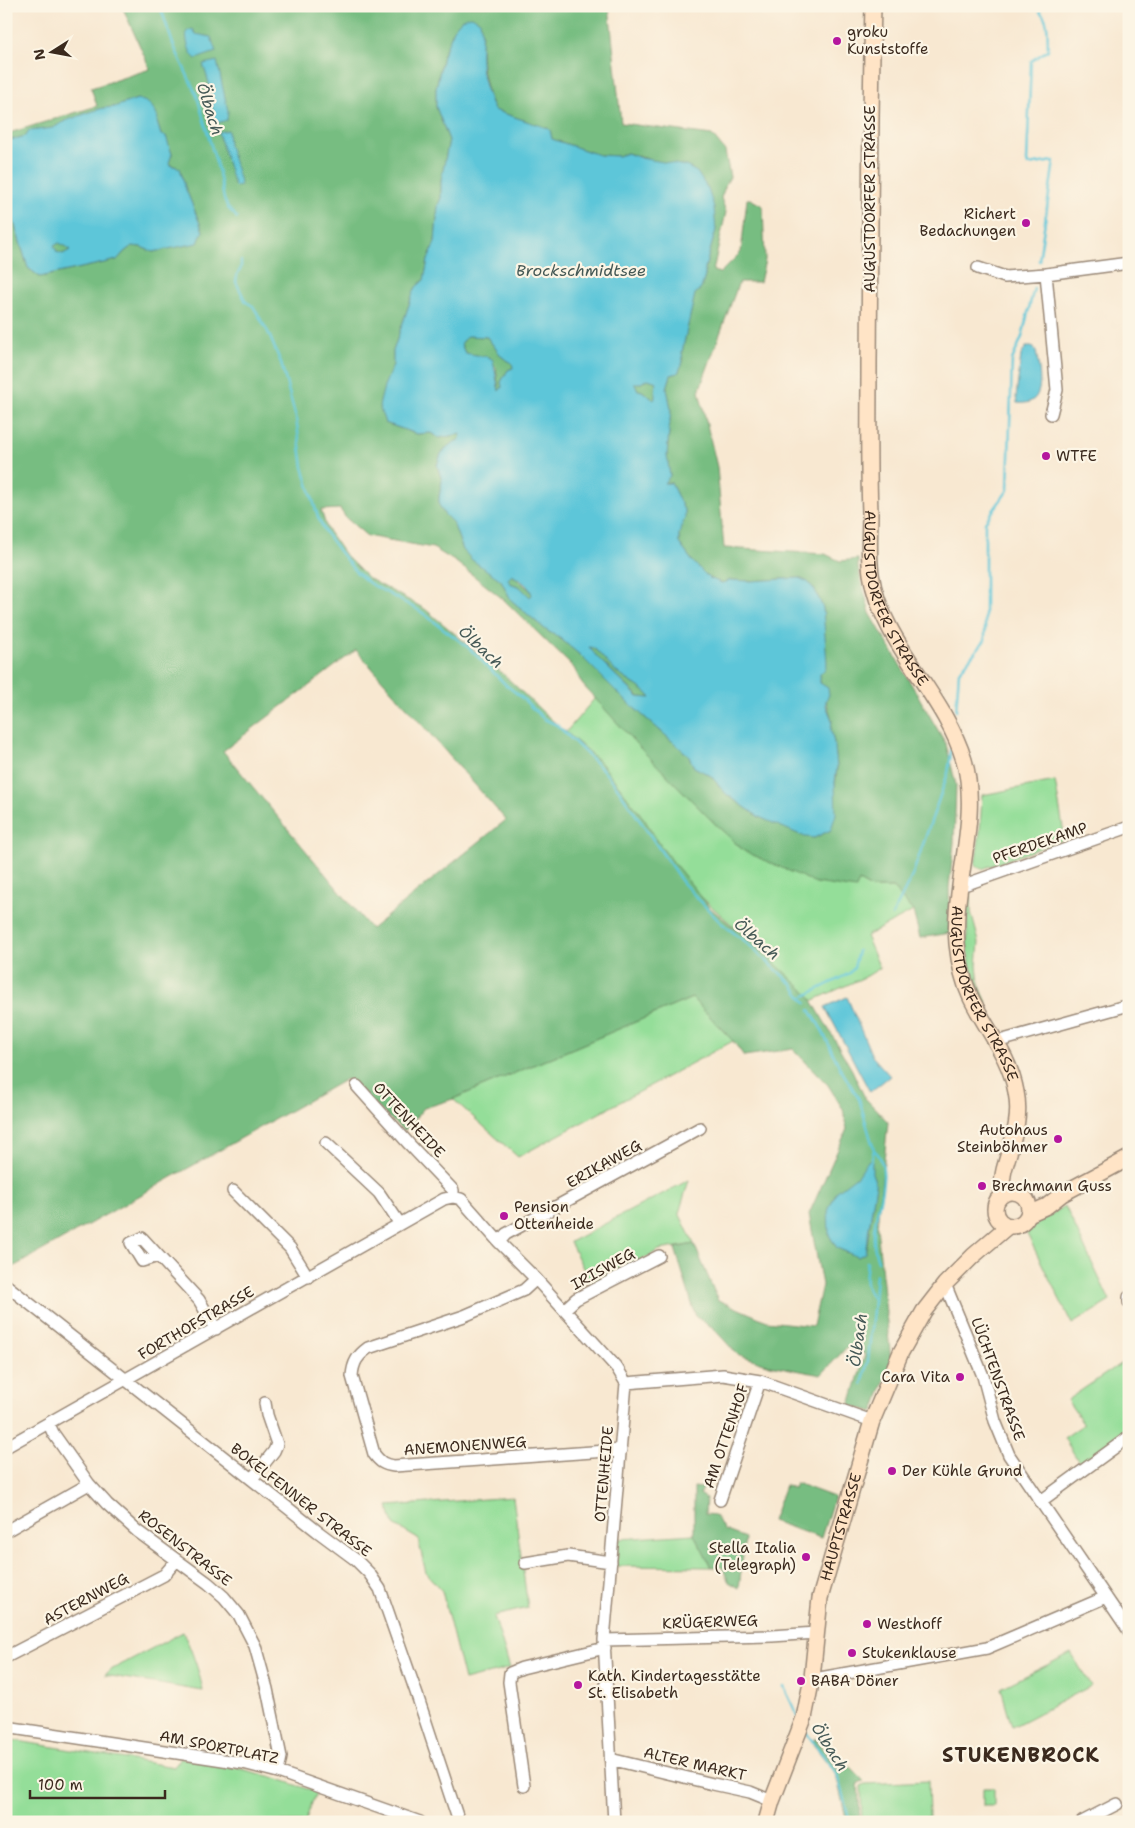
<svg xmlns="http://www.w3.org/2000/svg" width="1135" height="1828" viewBox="0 0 1135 1828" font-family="'Shantell Sans',sans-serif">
	<rect width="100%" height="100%" fill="#fcf5e5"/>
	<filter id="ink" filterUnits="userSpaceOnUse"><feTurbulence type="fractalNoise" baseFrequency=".02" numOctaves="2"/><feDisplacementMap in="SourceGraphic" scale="10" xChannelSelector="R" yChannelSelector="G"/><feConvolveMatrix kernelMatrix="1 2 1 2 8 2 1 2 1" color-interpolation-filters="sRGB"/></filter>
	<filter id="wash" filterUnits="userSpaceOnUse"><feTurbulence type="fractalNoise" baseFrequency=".0096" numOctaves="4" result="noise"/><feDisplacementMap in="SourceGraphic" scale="20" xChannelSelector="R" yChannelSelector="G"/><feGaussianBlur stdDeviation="1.12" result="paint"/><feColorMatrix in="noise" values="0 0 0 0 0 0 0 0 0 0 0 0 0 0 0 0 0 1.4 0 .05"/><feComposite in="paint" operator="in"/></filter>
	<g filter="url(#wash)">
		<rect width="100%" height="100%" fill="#f8e8d1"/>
		<path fill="#94de99" stroke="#68845c" d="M595 698 708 817 744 851 859 881 871 888H893L913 911 866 936 880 968 867 976 812 1001 809 995 699 895 662 848 644 819 601 763 566 732Z
			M1055 781 1065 839 982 869 975 866 980 831 982 795Z
			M971 892V912L979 942 977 966 979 984 987 1003 985 1004 970 965 967 943V901Z
			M692 998 733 1041 518 1157 453 1099Z
			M689 1180 679 1213 694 1244 659 1250 593 1288 570 1242Z
			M1065 1206 1110 1301 1072 1324 1025 1230Z
			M1129 1358V1430L1081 1465 1064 1438 1084 1424 1067 1400Z
			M513 1497 528 1608 494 1616 510 1668 464 1680 442 1591 426 1573 418 1539 394 1525 388 1506Z
			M694 1534 711 1567 616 1566 619 1539Z
			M183 1632C192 1651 199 1670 203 1691L105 1675 107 1672Z
			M1071 1653 1091 1686 1012 1727 1001 1688Z
			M6 1739 174 1767 181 1758 241 1769 273 1777 316 1792 305 1822H6Z
			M928 1781 929 1817 916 1818V1822H862L861 1786 865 1784Z
			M983 1788H994V1806H983Z"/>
		<path fill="#77bd81" stroke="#597450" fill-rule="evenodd" d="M122 6H609L621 123 712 135 725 151 730 177 726 184 721 198 726 212 713 271 720 273 741 252 747 199H750L763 206 765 260 760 282H739L699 391 717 467 724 548 825 554 840 561 858 559V568L870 613 946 744 956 785 954 843 949 887 950 933 920 938 913 911 893 888H871L859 881 856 889 816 883 744 851 708 817 640 748 582 684 574 668 503 599 456 562 433 548 367 536 346 518 340 509 321 510 327 529 345 555 368 578 425 609 501 672 544 713 601 763 644 819 662 848 710 908 764 953 809 995 852 1070 865 1098 888 1122 877 1227 891 1361 874 1412 850 1405 865 1354 846 1348 821 1375 770 1365 737 1354 712 1327 696 1317 675 1248 694 1244 718 1300 767 1321 813 1326 822 1285 809 1214 847 1129 843 1109 828 1085 793 1049 744 1056 733 1041 692 998 453 1099 424 1108 404 1131 346 1079 6 1271V196L28 268 40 277 117 260 124 252 132 246 141 247 153 252 203 231 185 187 180 168 171 165 169 163 172 154 166 136 161 135 157 122 137 99 114 107 103 108 90 112 65 121 53 128 40 131 36 130 27 136 6 141V134L97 106 91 88 150 69ZM455 27 482 32C480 63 482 80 494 110L547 128 550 130 552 139 599 155 619 156 627 153 648 159 711 201 716 230 705 268V276L701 289 695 293 682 352 683 362 678 373 671 375 667 388 671 409 667 456 670 476 664 482 671 483 685 512 679 534V543L693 562 709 578 722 583 731 580 750 581 799 578 808 582 815 590 823 608 825 669 820 674 819 678 832 720 831 730 835 747 837 767 831 830 814 838 759 817 726 794 711 776 694 767 688 755 624 699 581 656 561 639 546 630 511 600 501 580 463 550 453 522 444 514 439 504V496L442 481 437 465 441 454 448 446 460 439 461 434 439 438 431 433 417 434 385 423 384 386 390 374 393 365V351L413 293 416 287 424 280 428 260 435 242 438 205 441 198V180L449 140 436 107V89L443 55ZM356 650 506 820 371 929 223 751ZM872 1173 876 1184 867 1244 865 1253 858 1257 837 1248 829 1235 849 1183 857 1176Z
			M59 243 67 247 70 250 63 254 57 252 54 246Z
			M467 336 487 337 502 357 512 363 513 368 508 370 501 382 502 387 499 392 496 367 475 355 465 353 461 344Z
			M648 379 657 382C653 388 657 394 654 400L642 391 638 390 633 382 641 383Z
			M512 575 531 591 532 595 530 598 520 587 510 583 508 579Z
			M588 646C600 650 608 663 617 672 627 682 644 687 651 698L639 697 598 658Z
			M796 1483 834 1497 821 1538 772 1521 785 1485 794 1488Z
			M694 1487 702 1488 700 1494 706 1498 705 1514 715 1515 724 1530 745 1538 739 1588 729 1582 722 1567H711L694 1534Z
			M815 1738 838 1770 847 1764 864 1781 858 1783 860 1822H847L836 1774 813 1744Z"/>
		<path fill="#5dc6d9" stroke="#4c787c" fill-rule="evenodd" d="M472 16 480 21C483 35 480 47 481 61 481 78 487 94 494 110L547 128 550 130 552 139 599 155 619 156 627 153 641 158 686 166 697 172 708 189 714 207 716 230 705 268V276L701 289 695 294 682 352 683 362 678 373 671 375 667 388 671 409 667 455 670 476 664 483H671L685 512V518L679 534V543L693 562 709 578 722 583 731 580 750 581 799 578 808 582 815 590 823 608 827 663 825 669 820 674V683L828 688 829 695 826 700V705L832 720 831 730 835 747 837 767 835 782 836 814 831 830 814 838 805 837 759 817 726 794 711 776 694 767 688 755 624 699 581 656 561 639 546 630 511 600 501 580 472 560 463 550 453 523 444 514 439 505V497L442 481 437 465 441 454 448 446 460 439 461 434 439 438 431 433 417 434 385 423 379 406 384 386 393 365V351L413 293 416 287 424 280 428 260 435 242 438 205 441 198V180L449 140 436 107V89L443 55 455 27 462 19ZM467 336 487 337 502 357 512 363 513 368 508 370 501 382 502 387 499 391 493 360 489 357 465 353 461 344ZM648 379 657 382C654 388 657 394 654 400L642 391 638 390 634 383H641ZM512 575C520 580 530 586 532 595L530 597 520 587 510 583 508 579ZM589 647 594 648C602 656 610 667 619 674 628 681 645 689 651 698L638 697 598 658Z
			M193 29 196 34 211 37 216 52 196 59C189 54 185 39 187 31Z
			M217 61 228 111 227 120 217 123 214 119 209 83 203 64Z
			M137 99C150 102 153 106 158 118L157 122 161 135 166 136 172 154 169 163 170 165 180 168 185 187 203 231 198 243 153 252 141 247 132 246 124 252 117 260 40 277 28 268 6 196V141L26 136 29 131 53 128 65 121 90 112 103 108 114 107ZM59 243 67 247 70 250 63 254 57 252 54 246Z
			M228 130 229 145 241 185 236 187 234 185 218 132Z
			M1026 347H1033L1036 351C1039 369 1049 407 1017 403L1016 397 1021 355Z
			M847 997 872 1056 890 1076 870 1092 825 1007Z
			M872 1158V1173L876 1184 865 1253 858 1257 837 1248 829 1235 828 1211 836 1192 857 1176 868 1161Z"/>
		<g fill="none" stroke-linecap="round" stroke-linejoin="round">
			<path stroke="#5dc6d9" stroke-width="2.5" d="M160 6 173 44 197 96 219 173 224 199 228 208 234 214 237 218
				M241 261V268L237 275 236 282 246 302 253 306 268 332 281 363 296 418 303 467 318 517 325 532 339 551 355 571 369 583 420 611 469 648 506 685 520 696 544 719 557 725 602 769 616 786 683 883 720 922 743 940 792 984 806 1003
				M1039 261 1054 161 1028 165 1027 162 1031 61 1048 50C1047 38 1050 19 1040 12L1041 6
				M956 711 959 672 985 640V522L1008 490 1012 360 1022 337 1034 288
				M892 916 912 876 948 773 952 747
				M803 997 850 973 854 968 858 951
				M810 1010 822 1030 840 1068 859 1099 874 1150 871 1161
				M874 1150C894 1166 876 1208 874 1230 873 1241 874 1250 878 1261
				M874 1300 876 1275
				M862 1384 868 1361 874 1300C863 1285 865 1280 867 1262
				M784 1687 798 1717
				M805 1731 837 1774 849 1818 848 1822"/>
		</g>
	</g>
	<g filter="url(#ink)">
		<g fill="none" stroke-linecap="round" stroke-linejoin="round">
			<g stroke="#9a8978" stroke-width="14">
				<path id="minor" d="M978 268 1005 277 1046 274 1129 263
					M1046 274 1057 390 1051 414
					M960 884H967L1129 827
					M996 1042 1129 1005
					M357 1086 409 1144 453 1190V1197
					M326 1143 379 1193 400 1224
					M233 1191 290 1248 308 1277
					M499 1242 506 1234 700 1128
					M158 1256 142 1261 131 1243 142 1238 143 1239 199 1300 216 1329
					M536 1279 524 1290 464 1316 368 1348C357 1356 353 1363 352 1376L374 1454C380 1462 384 1465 394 1466L621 1450
					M945 1284 983 1376 995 1421 1009 1455 1129 1631
					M6 1285 317 1531 356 1560 369 1573 380 1589 417 1695 459 1822
					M1129 1297V1302
					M564 1310 576 1299 659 1256
					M626 1383 723 1375 760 1381 872 1421
					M49 1424 53 1433 89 1484 107 1504 137 1531 208 1583 224 1597 239 1615 255 1646 267 1689 281 1757 278 1772
					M6 1447 444 1199 453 1197 461 1199 499 1242 536 1279 617 1368 626 1383 604 1640 614 1822
					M252 1479 274 1451 277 1444 267 1415 265 1403
					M720 1500 760 1381
					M1041 1501 1129 1437
					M6 1531 89 1484
					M525 1563 568 1556 611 1562
					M604 1640 772 1636 816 1633
					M6 1657 164 1575 176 1561
					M812 1678H820L987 1648 1106 1597
					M6 1727 243 1763 278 1772 420 1822
					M610 1759 713 1784 750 1792 772 1801
					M524 1786 509 1682 510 1673 522 1668 605 1648
					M1082 1822 1117 1804"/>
			</g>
			<g stroke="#9a8978" stroke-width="18">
				<g id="secondary">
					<path id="s1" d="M873 6C870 126 870 245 869 364 869 413 868 463 870 512 870 532 868 554 871 574 881 642 944 694 964 760 981 819 952 884 957 944 959 963 963 981 971 998 986 1029 1010 1057 1016 1092 1022 1120 1011 1144 1004 1170 1002 1178 1002 1186 1002 1194"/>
					<circle cx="1012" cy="1209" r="17"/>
					<path d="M1029 1214 1047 1206 1062 1194 1129 1158"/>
					<path id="s2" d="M766 1822 772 1801 804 1718 812 1678 820 1598 872 1421 901 1352 924 1311 945 1284 973 1256 1008 1226"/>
				</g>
			</g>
			<use href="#minor" stroke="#fff" stroke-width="11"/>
			<use href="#secondary" stroke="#ffe4c6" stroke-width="15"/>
		</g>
	</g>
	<g fill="#b5179e" stroke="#fcf5e5" stroke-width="2">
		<circle cx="837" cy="41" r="5"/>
		<circle cx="1026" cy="223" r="5"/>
		<circle cx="1046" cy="456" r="5"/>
		<circle cx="1058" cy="1139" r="5"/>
		<circle cx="982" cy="1186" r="5"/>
		<circle cx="504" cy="1216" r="5"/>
		<circle cx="960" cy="1377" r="5"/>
		<circle cx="892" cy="1471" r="5"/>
		<circle cx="806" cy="1557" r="5"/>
		<circle cx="867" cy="1624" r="5"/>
		<circle cx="852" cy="1653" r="5"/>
		<circle cx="801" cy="1681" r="5"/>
		<circle cx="578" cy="1685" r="5"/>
	</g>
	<g text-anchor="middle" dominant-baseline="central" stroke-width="4.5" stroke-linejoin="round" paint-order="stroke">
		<g font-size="15" fill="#3b2a1e" stroke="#fcf5e5" text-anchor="start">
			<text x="847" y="32">groku<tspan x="847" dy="17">Kunststoffe</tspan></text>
			<text x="1016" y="214" text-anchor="end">Richert<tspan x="1016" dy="17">Bedachungen</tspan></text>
			<text x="1056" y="456">WTFE</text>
			<text x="1048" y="1130" text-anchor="end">Autohaus<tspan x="1048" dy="17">Steinböhmer</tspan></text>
			<text x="992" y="1186">Brechmann Guss</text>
			<text x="514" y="1207">Pension<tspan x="514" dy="17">Ottenheide</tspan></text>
			<text x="950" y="1377" text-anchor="end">Cara Vita</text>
			<text x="902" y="1471">Der Kühle Grund</text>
			<text x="796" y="1548" text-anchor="end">Stella Italia<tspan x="796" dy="17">(Telegraph)</tspan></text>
			<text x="877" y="1624">Westhoff</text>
			<text x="862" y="1653">Stukenklause</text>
			<text x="588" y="1676">Kath. Kindertagesstätte<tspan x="588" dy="17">St. Elisabeth</tspan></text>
			<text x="811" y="1681">BABA Döner</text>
		</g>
		<g font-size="15" fill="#3b2a1e" stroke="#fcf5e5">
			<text transform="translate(870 199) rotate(-90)">AUGUSTDORFER STRASSE</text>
			<text stroke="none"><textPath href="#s1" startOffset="598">AUGUSTDORFER STRASSE</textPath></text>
			<text transform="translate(1040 843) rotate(-19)">PFERDEKAMP</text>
			<text stroke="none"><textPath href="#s1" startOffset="1018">AUGUSTDORFER STRASSE</textPath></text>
			<text transform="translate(409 1120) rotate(47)">OTTENHEIDE</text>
			<text transform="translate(604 1164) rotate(-29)">ERIKAWEG</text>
			<text transform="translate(603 1269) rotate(-29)">IRISWEG</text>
			<text transform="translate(196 1323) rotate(-30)">FORTHOFSTRASSE</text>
			<text transform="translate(998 1379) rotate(70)">LÜCHTENSTRASSE</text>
			<text transform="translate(726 1436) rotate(-71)">AM OTTENHOF</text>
			<text transform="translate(465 1446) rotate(-4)">ANEMONENWEG</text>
			<text transform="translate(604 1474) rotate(-85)">OTTENHEIDE</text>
			<text transform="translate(301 1500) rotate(38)">BOKELFENNER STRASSE</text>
			<text stroke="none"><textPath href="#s2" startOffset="306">HAUPTSTRASSE</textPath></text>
			<text transform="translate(185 1548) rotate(38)">ROSENSTRASSE</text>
			<text transform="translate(86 1599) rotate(-28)">ASTERNWEG</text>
			<text transform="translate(710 1622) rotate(-2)">KRÜGERWEG</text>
			<text transform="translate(219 1747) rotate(11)">AM SPORTPLATZ</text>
			<text transform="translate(695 1764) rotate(13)">ALTER MARKT</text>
		</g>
		<g font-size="16" font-style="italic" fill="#455956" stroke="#fcf5e5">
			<text transform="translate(210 109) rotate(73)">Ölbach</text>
			<text x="581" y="270">Brockschmidtsee</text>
			<text transform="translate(481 647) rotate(43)">Ölbach</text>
			<text transform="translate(757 939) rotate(41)">Ölbach</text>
			<text transform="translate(858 1340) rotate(-82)">Ölbach</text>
			<text transform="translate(830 1747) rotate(57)">Ölbach</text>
		</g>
		<g font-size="20" font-weight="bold" letter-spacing="1" fill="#3b2a1e" stroke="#fcf5e5">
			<text x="1021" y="1755">STUKENBROCK</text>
		</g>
	</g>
	<rect width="1135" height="1828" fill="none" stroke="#fcf5e5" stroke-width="25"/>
	<g transform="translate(52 52) rotate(259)" stroke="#fcf5e5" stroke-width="4" paint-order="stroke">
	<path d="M0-4L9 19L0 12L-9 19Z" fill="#3b2a1e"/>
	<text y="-8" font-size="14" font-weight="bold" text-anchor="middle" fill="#3b2a1e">N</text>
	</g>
	<path d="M30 1790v8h135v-8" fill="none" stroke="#3b2a1e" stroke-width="2.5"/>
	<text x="38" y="1790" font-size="15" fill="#3b2a1e" stroke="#fcf5e5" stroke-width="4" paint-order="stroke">100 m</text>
</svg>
